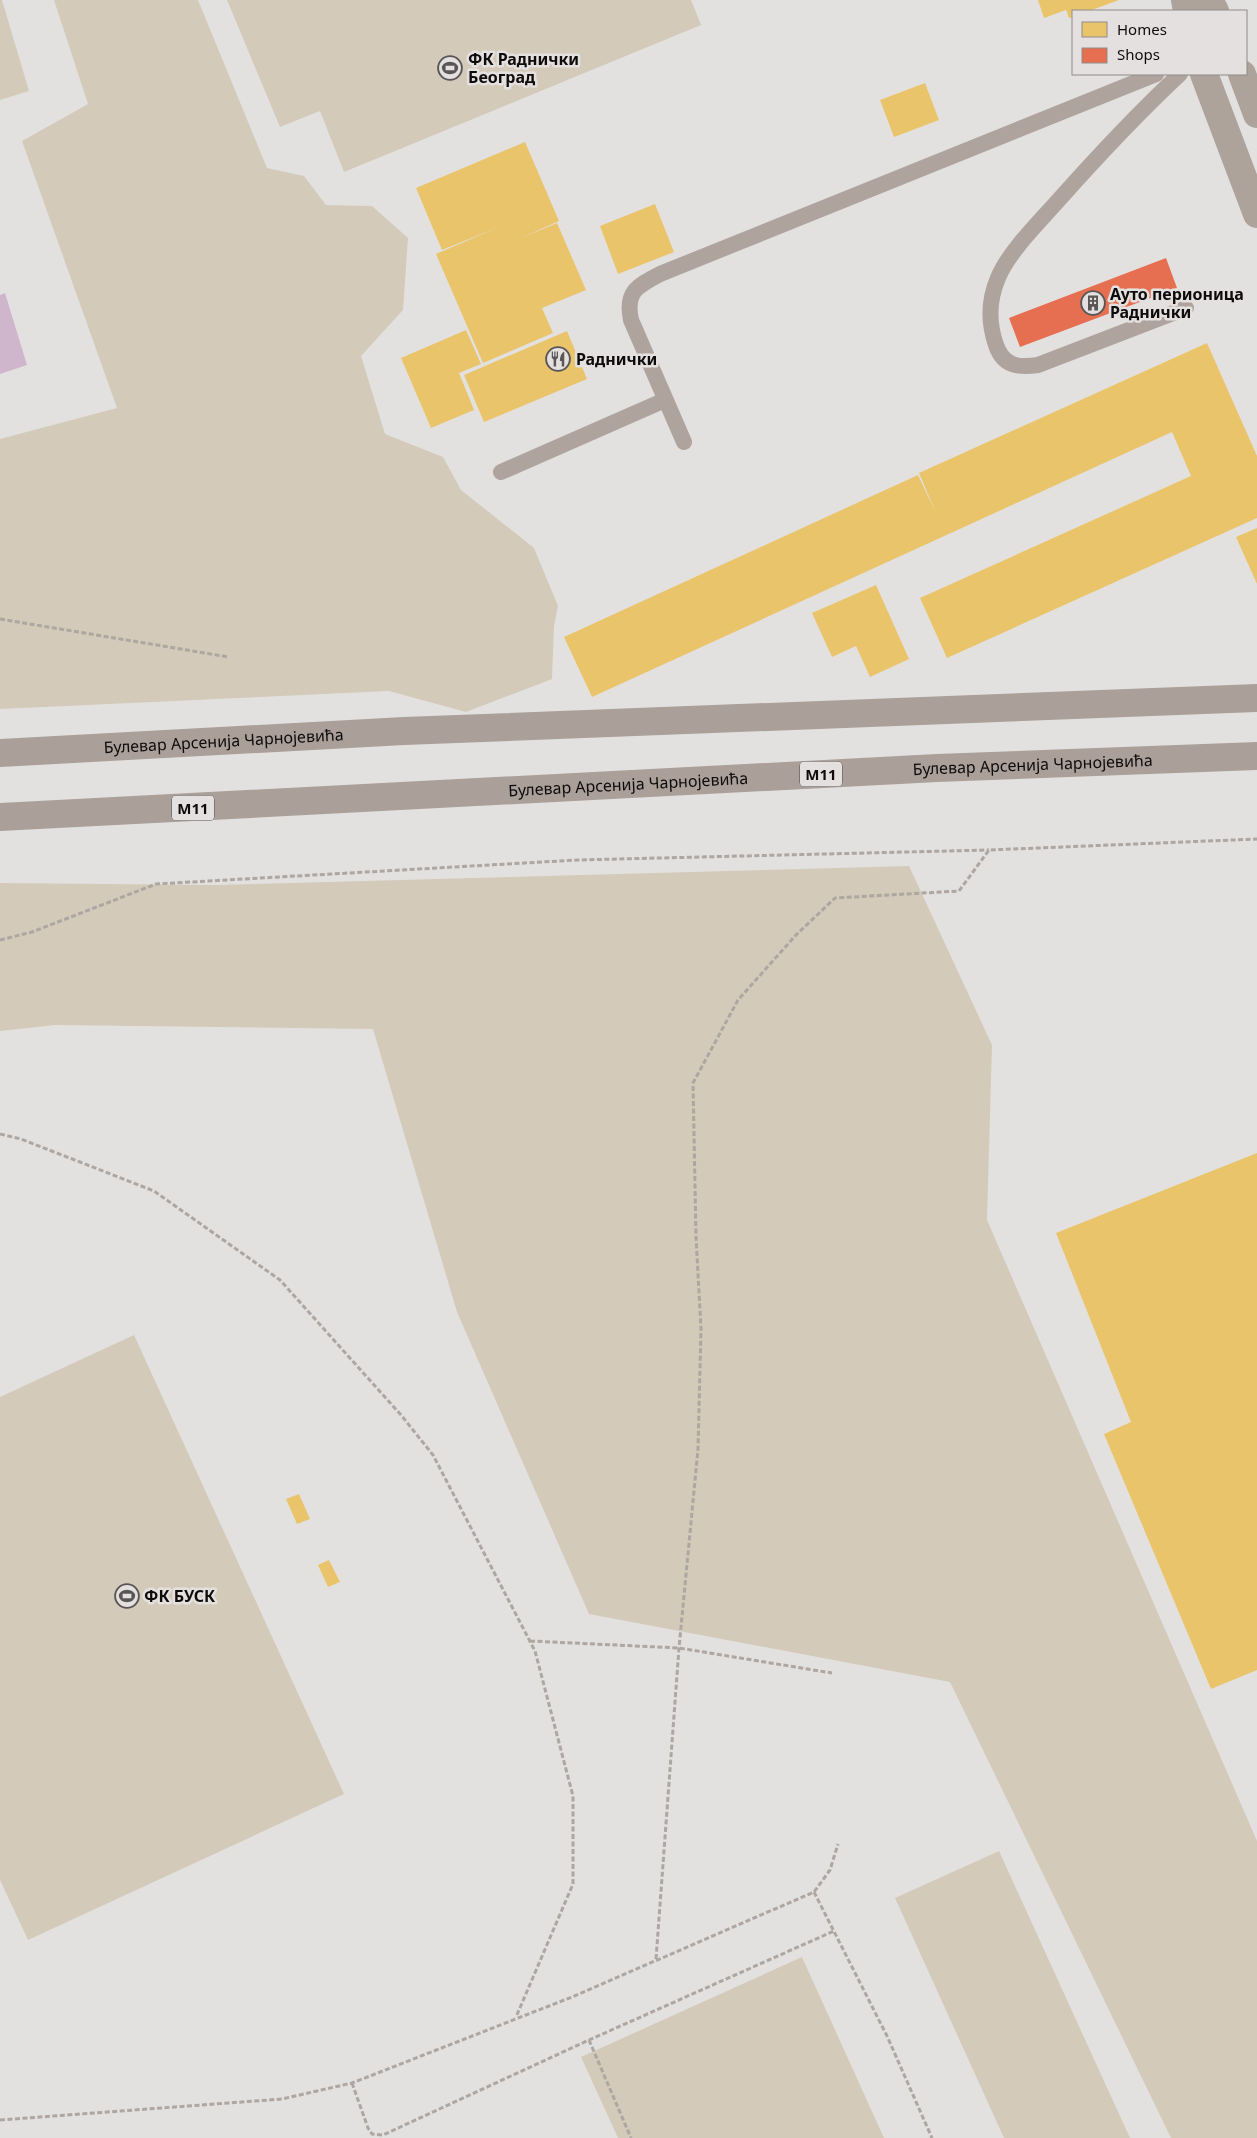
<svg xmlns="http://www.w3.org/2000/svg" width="1257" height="2138" viewBox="0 0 1257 2138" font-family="'Noto Sans',sans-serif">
	<rect width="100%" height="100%" fill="#e3e1e0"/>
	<path fill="#d3caba" d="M0 0H2L29 91 0 100Z
		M54 0H198L267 168 304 176 326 205 372 206 408 238 403 310 361 356 385 434 443 457 461 490 534 548 558 606 554 626 552 679 466 712 389 691 0 709V439L117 408 22 141 88 104Z
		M227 0H691L701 25 344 172 320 111 280 127Z
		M909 866 992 1045 987 1220 1257 1841V2138H1171L950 1682 589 1614 457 1312 373 1029 55 1025 0 1031V883L216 885Z
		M134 1335 344 1794 28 1940 0 1880V1397Z
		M999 1851 1130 2138H1004L895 1898Z
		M802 1957 884 2138H618L581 2057Z"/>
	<path fill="#cfb6cd" d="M5 293 27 365 0 374V295Z"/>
	<path fill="#e9c46a" d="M1038 0H1119L1089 11H1073V17L1069 18 1066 10 1044 18Z
		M925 83 939 120 894 137 880 100Z
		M525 142 559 221 519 239 557 223 586 290 542 308 553 333 483 363 436 254 499 227 442 250 416 188Z
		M655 204 674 252 618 274 600 226Z
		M466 330 481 364 459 373 474 410 431 428 401 358Z
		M567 331 587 379 484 422 464 375Z
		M1207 343 1257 456V518L947 658 920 598 1191 476 1172 432 592 697 564 637 918 475 936 513 919 473Z
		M1257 528V584L1236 537Z
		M876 585 909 659 870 677 856 646 832 657 812 613Z
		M1257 1153V1670L1211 1689 1104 1434 1131 1422 1056 1233Z
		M299 1494 310 1519 297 1524 286 1499Z
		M329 1560 340 1582 328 1587 318 1565Z"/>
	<path fill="#e76f51" d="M1166 258 1177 288 1020 347 1009 318Z"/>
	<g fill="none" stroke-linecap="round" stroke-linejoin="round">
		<path stroke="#ada6a1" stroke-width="3" stroke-dasharray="5 2.5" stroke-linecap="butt" d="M0 619 229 657
			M0 940 32 932 156 884 577 860 989 850
			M0 1134 21 1139 154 1191 280 1280 401 1415 433 1455 535 1651 573 1796V1884L516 2017
			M530 1641 679 1648 832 1673
			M814 1892 887 2036 932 2138
			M656 1959 679 1648 698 1449 701 1329 696 1237 693 1083 738 1000 796 935 835 898 959 891 989 850 1257 839
			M589 2040 631 2138
			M352 2083 368 2128 372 2134 383 2135 589 2040 834 1931
			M0 2120 282 2099 352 2083 572 1997 814 1892 830 1870 838 1844"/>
		<path stroke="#afa49d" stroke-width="16" d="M1180 74C1136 115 1096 158 1056 203 1038 223 1008 253 998 278 988 301 988 322 996 345 1003 366 1018 368 1038 365L1186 308
			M684 442 631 320C625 292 637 286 660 274L1156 74
			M501 472 665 400"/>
		<path stroke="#ada39b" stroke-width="28" d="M1185 0 1187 11
			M1209 0 1215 11
			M1204 74 1257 214
			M1242 74 1257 114"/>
		<g stroke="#aba099" stroke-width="28">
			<path id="s1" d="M0 753 404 731 1257 698"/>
			<path id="s2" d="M0 817 937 768 1257 756"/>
		</g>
	</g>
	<defs>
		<g id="stadium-ring" transform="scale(1.25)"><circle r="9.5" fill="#e4e0df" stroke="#585656" stroke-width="1.5"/><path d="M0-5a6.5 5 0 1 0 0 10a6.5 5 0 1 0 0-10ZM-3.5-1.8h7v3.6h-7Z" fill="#585656"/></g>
		<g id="building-ring" transform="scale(1.25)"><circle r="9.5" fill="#e4e0df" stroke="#585656" stroke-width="1.5"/><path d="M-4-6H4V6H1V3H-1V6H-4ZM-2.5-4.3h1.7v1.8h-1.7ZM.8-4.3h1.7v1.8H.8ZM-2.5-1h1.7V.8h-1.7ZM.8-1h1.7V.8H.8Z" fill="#585656"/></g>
		<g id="restaurant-ring" transform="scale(1.25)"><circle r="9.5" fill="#e4e0df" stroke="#585656" stroke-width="1.5"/><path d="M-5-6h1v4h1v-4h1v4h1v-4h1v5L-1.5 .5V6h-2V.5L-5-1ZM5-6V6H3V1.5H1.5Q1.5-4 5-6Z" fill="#585656"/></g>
	</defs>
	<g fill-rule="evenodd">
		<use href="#stadium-ring" x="450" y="68"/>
		<use href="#building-ring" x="1093" y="303"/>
		<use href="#restaurant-ring" x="558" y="359"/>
		<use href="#stadium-ring" x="127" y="1596"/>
	</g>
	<g text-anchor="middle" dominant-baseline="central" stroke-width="5" stroke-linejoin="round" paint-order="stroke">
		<g fill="#e4e0df" stroke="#4e4b4b" stroke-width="1">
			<rect x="800" y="761.5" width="42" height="25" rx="4"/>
			<rect x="172" y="795.5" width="42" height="25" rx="4"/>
		</g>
		<g font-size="15" font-weight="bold" fill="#0d0b0b">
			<text x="821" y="774">M11</text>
			<text x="193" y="808">M11</text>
		</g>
		<g font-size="16" font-weight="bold" fill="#0d0b0b" stroke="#e4e0df" text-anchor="start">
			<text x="468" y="59">ФК Раднички<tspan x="468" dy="18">Београд</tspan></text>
			<text x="1110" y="294">Ауто перионица<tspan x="1110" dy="18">Раднички</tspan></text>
			<text x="576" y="359">Раднички</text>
			<text x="144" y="1596">ФК БУСК</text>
		</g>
		<g font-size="16" fill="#0d0b0b" stroke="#e4e0df">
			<text stroke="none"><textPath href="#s1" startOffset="224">Булевар Арсенија Чарнојевића</textPath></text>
			<text stroke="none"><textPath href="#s2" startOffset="1034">Булевар Арсенија Чарнојевића</textPath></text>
			<text stroke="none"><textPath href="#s2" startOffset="629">Булевар Арсенија Чарнојевића</textPath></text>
		</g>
	</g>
	<rect x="1072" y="10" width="175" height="65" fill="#e4e0df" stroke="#8e8b8a"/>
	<rect x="1082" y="22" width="25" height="15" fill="#e9c46a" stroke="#8e8b8a"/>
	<text x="1117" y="35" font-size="15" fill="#0d0b0b">Homes</text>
	<rect x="1082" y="48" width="25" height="15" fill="#e76f51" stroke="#8e8b8a"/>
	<text x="1117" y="60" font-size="15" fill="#0d0b0b">Shops</text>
</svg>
